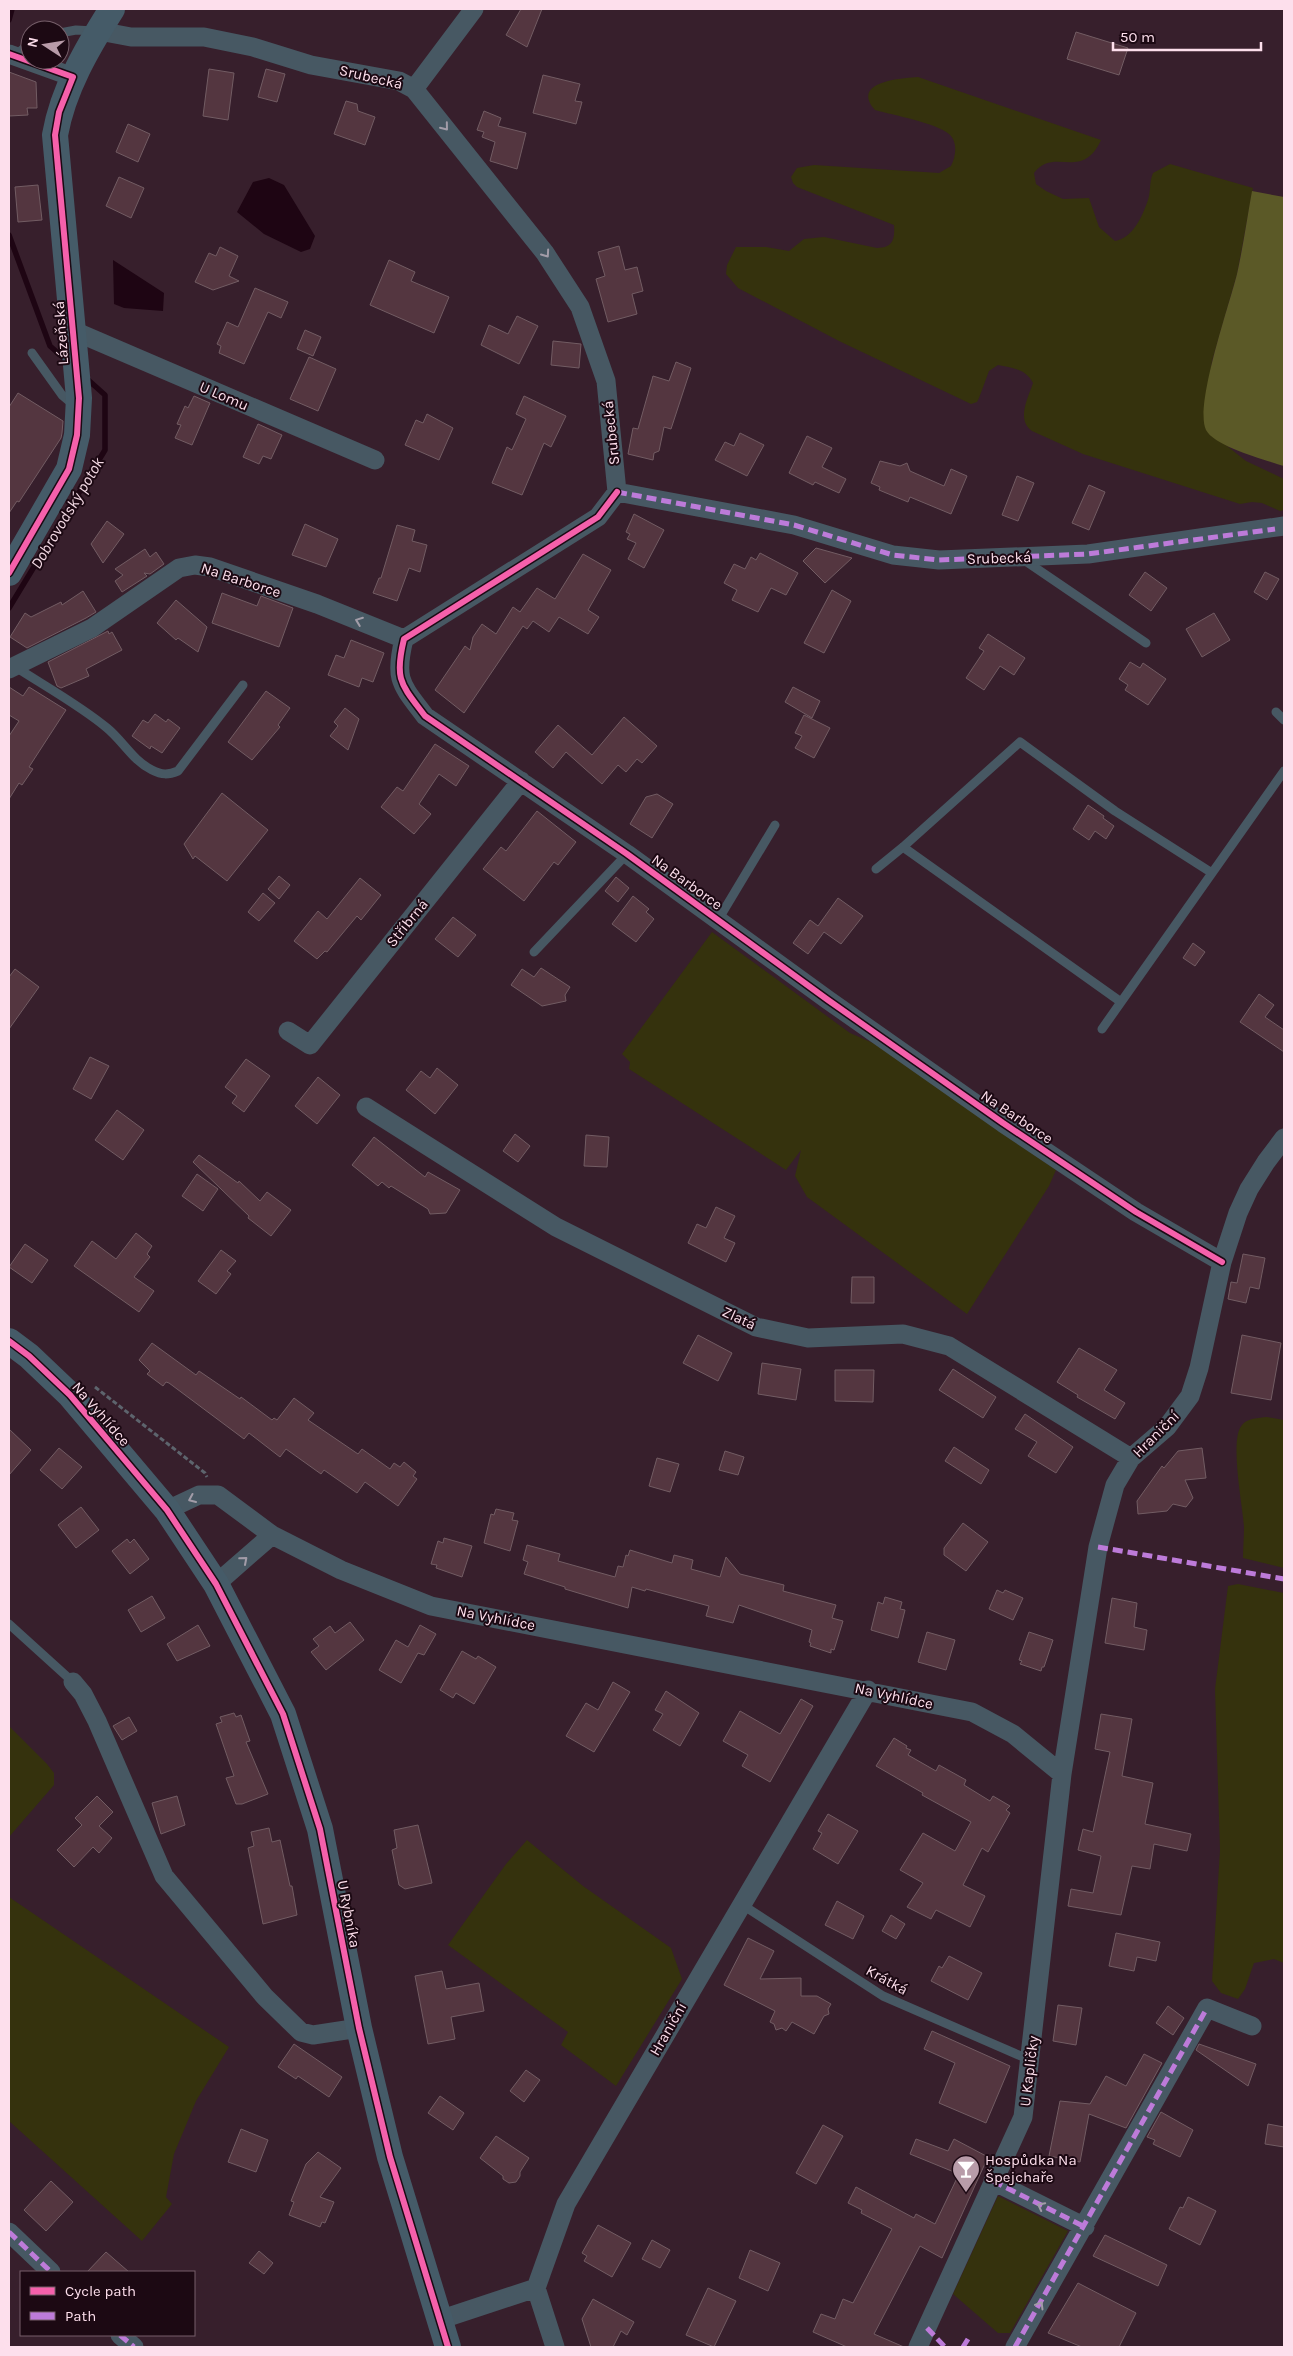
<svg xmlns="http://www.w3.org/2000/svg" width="1293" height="2356" viewBox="0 0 1293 2356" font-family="Karla,sans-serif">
	<rect width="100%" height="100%" fill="#371f2c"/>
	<path fill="#35320d" d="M918 77 1101 140C1082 182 1054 146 1034 173L1036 184 1046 191 1063 199 1089 198 1099 227 1115 241C1133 238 1142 217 1148 200 1151 191 1149 182 1153 173L1170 164 1253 188 1237 274 1212 361 1204 419 1212 436 1222 442 1246 461 1284 479V510L1280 511 1262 503 1252 502 1240 504 1083 454 1032 431C1016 420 1028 398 1033 383 1026 369 1012 368 998 365L989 371 979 398 977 402 971 404 839 341 738 288 726 274 727 265 736 247H766L789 251 804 239 824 237 877 248C893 248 895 239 894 225L797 187 793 183 791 177 797 168 814 165 939 173 951 166C956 156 958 142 949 134 936 123 893 115 875 110 850 82 901 78 918 77Z
		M712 932 850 1033 875 1044 1056 1170 1049 1186 967 1314 807 1197 795 1176 801 1150 786 1170 629 1069 630 1062 622 1054Z
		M1267 1417 1284 1420V1568L1243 1558C1243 1548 1244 1537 1244 1527 1243 1507 1229 1439 1242 1425 1247 1418 1259 1418 1267 1417Z
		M1238 1584 1284 1593V1963L1274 1959 1254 1963 1245 1989 1238 1999 1221 1993 1212 1981 1220 1850 1215 1689 1228 1586Z
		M9 1726 47 1764 54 1773V1785L9 1837Z
		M527 1840 583 1886 671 1948 682 1979 616 2086 561 2045 568 2032 448 1945 506 1864Z
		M9 1897 229 2047 196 2101 174 2154 166 2197 172 2204 142 2241 9 2121Z
		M998 2196 1068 2231 1010 2333H998L953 2294Z"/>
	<path fill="#5b5927" d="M1252 191 1284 197V466C1266 460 1215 447 1206 430 1194 406 1230 303 1237 274 1243 247 1247 219 1252 191Z"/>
	<path fill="#1e0513" d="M269 178 284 185 315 236 310 249 301 252 264 234 237 212 253 182Z
		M113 260 164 293 163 311 124 308 114 304Z"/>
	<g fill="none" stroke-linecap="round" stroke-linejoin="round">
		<path stroke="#1e0513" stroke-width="5.5" d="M9 20 12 9
			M9 235 50 346 66 360
			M9 608 105 450V395L86 378"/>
	</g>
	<path fill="#543640" stroke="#725c63" d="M521 9H542L527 47 506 35Z
		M1076 32 1128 48 1119 75 1067 59Z
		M209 69 234 73 228 120 203 116Z
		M266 69 285 74 277 102 258 97Z
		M9 72 36 82 37 108H27L28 115 9 116Z
		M543 75 580 84 575 101 582 102 576 124 533 113Z
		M346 101 357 104 358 111 375 117 365 145 334 134Z
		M484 111 501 118 498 126 526 133 517 169 490 161 495 142 482 137 484 132 477 130Z
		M128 124 150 134 138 162 116 152Z
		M119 177 144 188 131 218 106 206Z
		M38 185 42 220 18 222 15 187Z
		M619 246 625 270 637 267 643 291 632 294 637 314 608 322 596 279 605 276 598 252Z
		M220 247 238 256 229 276 239 281 213 290 195 282 209 253 216 256Z
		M389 260 415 272 411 281 449 297 434 333 370 305Z
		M255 288 288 302 281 318 268 312 244 364 219 353 221 346 217 344 227 322 238 327Z
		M517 316 538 326 519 364 481 345 489 325 508 334Z
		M305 330 321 337 313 356 297 349Z
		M553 341 581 344 579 368 551 365Z
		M309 357 336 369 318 411 290 399Z
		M676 362 691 368 671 429 664 427 659 451 654 453 653 460 628 454 633 428 638 429 653 376 669 381Z
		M18 393 63 421 62 433 61 438 19 502 17 501 9 513V407Z
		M194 396 210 403 192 445 175 438 181 425 177 424 185 406 188 408Z
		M524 396 566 416 551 447 544 443 522 495 492 483 507 447 512 450 526 419 516 414Z
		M427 414 453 428 439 460 405 445 416 420 423 423Z
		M258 424 282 435 271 459 263 456 259 464 243 457Z
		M740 433 764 445 747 476 715 460 725 442 734 446Z
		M807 436 832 448 822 467 846 479 839 493 815 482 813 485 789 473Z
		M880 461 900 466 907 463 910 471 944 486 951 469 967 476 951 514 910 497 908 502 879 490 880 487 871 483Z
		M1017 476 1034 483 1018 521 1002 515Z
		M1089 485 1105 492 1089 530 1072 523Z
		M634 514 664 530 644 568 628 559 636 543 627 539 630 534 626 532Z
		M107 521 124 534 103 563 91 544Z
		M305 524 338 539 326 567 292 555Z
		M397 525 415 530 412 541 427 545 420 572 409 568 397 601 373 593 379 578H381Z
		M816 548 852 558 825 583 803 561Z
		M145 549 150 557 156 552 164 564 150 574 144 573 147 576 122 592 115 581 123 575 115 569Z
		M760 553 798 573 786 595 771 588 758 612 732 600 737 590 724 583 734 564 745 569 751 557 756 560Z
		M583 554 611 570 588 610 599 617 588 634 559 617 549 632 533 621 527 629 523 626 464 713 435 690 465 646 470 650 473 637 482 624 496 634 513 607 520 612 537 588 555 599Z
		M1145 572 1167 588 1151 611 1129 595Z
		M1265 572 1279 579 1267 600 1254 592Z
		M832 590 851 601 824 653 804 643Z
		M83 591 96 612 86 618 27 648 10 637 25 613 31 617 61 602 62 605Z
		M222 593 257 606 261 596 293 608 279 647 212 623Z
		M176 600 207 627 198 652 178 638 176 640 157 623Z
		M1214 613 1230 640 1202 657 1186 629Z
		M108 631 109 634 112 632 122 650 86 669 89 676 61 688 57 686 48 662Z
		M988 634 1025 658 1014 675 1000 666 984 690 966 678 984 651 979 648Z
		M351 640 384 653 373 682 362 678 359 687 328 675 336 655 344 658Z
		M1130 662 1140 668 1143 663 1166 679 1148 705 1125 690 1128 685 1119 679Z
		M9 687 23 696 29 687 66 710 29 767 33 769 22 785 19 783 9 799V736L19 721 9 715Z
		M793 687 820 701 812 718 785 702Z
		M266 691 290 708 278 725 280 727 252 760 228 742Z
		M345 708 359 719 348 750 330 736 338 726 334 722Z
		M155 714 166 722 168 719 180 728 162 753 151 746 150 749 132 736 143 720 148 723Z
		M804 715 830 728 814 758 795 748 802 736 795 733Z
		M624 717 657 746 642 763 637 759 626 772 618 765 602 784 566 752 553 768 535 752 558 725 592 755Z
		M435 744 469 766 456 786 439 774 419 804 431 814 414 834 381 807 397 787 403 791Z
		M222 793 268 830 227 881 195 856 193 859 184 844Z
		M657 794 673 804 652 838 630 824 646 797Z
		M1088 805 1104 816 1103 818 1114 826 1106 839 1095 831 1089 840 1073 829Z
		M537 811 576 842 558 865 554 862 524 901 483 869 501 847 506 851Z
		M279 876 290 885 279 899 268 889Z
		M616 877 629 888 618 902 605 891Z
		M360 878 381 895 361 920 357 916 327 952 325 951 317 959 294 941 318 911 327 919Z
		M263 893 275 903 259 921 248 912Z
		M633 896 649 909 646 912 654 919 636 942 612 924Z
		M838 898 863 916 841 944 824 932 808 954 793 943 810 920 818 926Z
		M453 917 476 935 458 957 435 939Z
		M1193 943 1205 952 1195 966 1183 958Z
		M541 968 570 987 565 995 566 1001 542 1006 511 985 522 969 534 977Z
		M15 969 39 987 9 1029V977Z
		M1259 994 1274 1005 1265 1017 1284 1030V1052L1240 1022Z
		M90 1057 109 1066 91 1099 73 1089Z
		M246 1059 270 1076 244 1112 232 1103 237 1096 225 1087Z
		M437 1068 458 1085 435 1114 406 1090 421 1071 430 1078Z
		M318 1077 340 1095 317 1124 295 1106Z
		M117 1110 144 1130 123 1160 95 1140Z
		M515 1134 530 1146 518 1162 503 1151Z
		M586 1135 609 1137 607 1167 584 1166Z
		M374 1137 425 1177 428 1172 460 1190 446 1213 430 1214 428 1209 391 1186 389 1188 382 1182 378 1186 352 1165Z
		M199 1155 238 1183 239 1181 260 1201 267 1192 291 1210 271 1236 248 1218 249 1216 193 1162Z
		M197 1174 218 1189 203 1211 182 1196Z
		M716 1207 735 1216 724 1238 735 1243 726 1262 688 1243 697 1224 706 1228Z
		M136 1233 152 1246 147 1254 150 1257 134 1277 154 1291 139 1312 74 1266 92 1241 116 1259Z
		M25 1244 48 1260 32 1283 9 1267Z
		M221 1250 236 1261 227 1271 231 1274 216 1294 198 1281Z
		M1243 1254 1265 1258 1259 1289 1250 1287 1246 1303 1228 1299 1231 1282 1237 1283Z
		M852 1277H874V1303H851Z
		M698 1335 732 1353 718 1381 683 1363Z
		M1242 1335 1281 1343 1271 1400 1231 1393Z
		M152 1343 196 1375 199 1371 240 1399 241 1397 272 1420 274 1418 277 1420 294 1398 314 1413 308 1420 358 1454 362 1449 390 1469 394 1463 400 1467 404 1462 416 1472 413 1476 417 1479 398 1506 365 1482 357 1493 324 1470 321 1474 286 1449 280 1457 249 1433 244 1439 169 1383 166 1382 163 1386 147 1374 150 1371 139 1360Z
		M1079 1348 1117 1370 1104 1390 1125 1403 1115 1419 1077 1397 1078 1395 1057 1382Z
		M762 1363 801 1369 796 1400 758 1394Z
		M953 1369 996 1397 983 1418 939 1390Z
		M835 1370H874L873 1402 835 1401Z
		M1025 1414 1073 1447 1056 1473 1028 1456 1037 1442 1015 1429Z
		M9 1429 31 1450 9 1475Z
		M954 1447 989 1470 981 1484 945 1461Z
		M59 1448 82 1467 62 1489 40 1470Z
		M1202 1448 1206 1478 1185 1480 1193 1498 1186 1507 1173 1504 1167 1511 1138 1514 1137 1501 1162 1466 1164 1468 1178 1451Z
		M725 1451 744 1457 738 1475 719 1470Z
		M657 1458 679 1464 670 1492 649 1486Z
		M81 1507 99 1530 76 1548 58 1525Z
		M496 1509 514 1513 512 1520 518 1521 510 1551 484 1543 491 1514 494 1515Z
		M963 1523 988 1542 966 1571 944 1555V1548Z
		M444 1538 472 1546 462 1577 436 1568 437 1565 431 1564 438 1541 443 1543Z
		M127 1539 130 1543 134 1539 149 1559 130 1574 112 1551Z
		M527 1545 560 1554 558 1561 615 1577 618 1566 623 1567 626 1555 628 1556 630 1550 672 1563 674 1555 693 1560 691 1569 720 1577 726 1557 740 1574 784 1585 783 1591 836 1605 832 1618 843 1621 834 1650 831 1649V1653L810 1646 811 1643 809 1642 812 1630 739 1605 733 1623 706 1616 709 1606 646 1589 645 1591 632 1587 628 1608 565 1589V1587L524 1574 528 1562 523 1560Z
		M997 1590 1003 1593 1005 1590 1023 1598 1013 1620 989 1609Z
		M152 1596 165 1618 141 1632 128 1610Z
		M885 1597 902 1602 900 1609 905 1610 898 1638 871 1630 878 1602 883 1604Z
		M1112 1598 1137 1603 1134 1627 1147 1630 1144 1650 1105 1643Z
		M350 1622 364 1640 326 1670 311 1652 319 1646 313 1639 330 1626 335 1633Z
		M198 1625 210 1646 177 1661 167 1644Z
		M420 1625 436 1634 424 1655 418 1653 401 1683 379 1670 396 1640 408 1647Z
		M927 1632 955 1640 946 1670 918 1662Z
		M1029 1632 1053 1640 1044 1667H1042L1041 1671 1020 1664 1022 1661 1019 1660Z
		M462 1651 476 1659 478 1656 496 1667 474 1704 456 1693 453 1698 440 1690Z
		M613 1682 630 1692 594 1752 566 1736 586 1703 598 1710Z
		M666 1691 699 1713 680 1746 653 1730 663 1714 655 1710Z
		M801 1699 813 1706 770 1782 742 1766 748 1755 723 1741 740 1711 780 1734Z
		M234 1713 236 1717 241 1715 250 1741 246 1742 268 1794 242 1804H236L226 1778 234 1776 216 1724 222 1722 220 1717Z
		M1101 1714 1132 1719 1122 1776 1153 1783 1145 1824 1191 1834 1187 1851 1154 1844 1150 1869 1132 1866 1121 1915 1068 1906 1071 1889 1093 1893 1101 1856 1078 1850 1083 1829 1093 1832 1110 1752 1095 1749Z
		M129 1717 137 1731 122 1740 113 1726Z
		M894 1738 907 1746 906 1748 911 1750 908 1755 936 1771 939 1765 966 1780 964 1785 990 1801 993 1796 1010 1806 1006 1810 1010 1813 988 1852 982 1848 963 1885 985 1896 970 1927 936 1910 931 1919 907 1907 923 1883 900 1870 923 1833 955 1851 971 1822 922 1795 923 1793 876 1766Z
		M97 1796 113 1812 99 1826 112 1838 99 1853 93 1847 74 1867 57 1850 82 1825 75 1818Z
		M177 1796 185 1825 161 1834 152 1803Z
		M828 1814 858 1831 838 1864 813 1849 822 1833 818 1831Z
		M418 1825 432 1883 405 1889 399 1885 392 1850 397 1848 394 1830Z
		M269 1828 272 1842 280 1840 290 1886H292L297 1915 263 1924 248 1848 254 1846 251 1832Z
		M837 1901 864 1916 853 1939 825 1925Z
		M891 1915 905 1924 896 1939 882 1931Z
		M1116 1933 1160 1942 1156 1961 1137 1957 1134 1971 1109 1966Z
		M748 1938 774 1951 760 1979 801 1978V1996H817L831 2004 828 2009 829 2014 824 2016 814 2034 792 2022 786 2031 782 2028 776 2030 774 2024 770 2022 775 2011 724 1985Z
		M949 1956 982 1973 968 2000 931 1981 939 1966 942 1968Z
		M442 1971 446 1989 479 1983 484 2011 451 2017 455 2039 428 2044 415 1976Z
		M1058 2005 1082 2008 1076 2045 1053 2041Z
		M1168 2006 1184 2018 1173 2035 1156 2023Z
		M932 2031 1010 2066 986 2123 939 2103 955 2063 924 2049Z
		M294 2044 342 2077 329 2097 298 2076 296 2079 278 2067Z
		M1199 2044 1256 2064 1248 2086 1196 2050Z
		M1144 2054 1162 2063 1126 2128 1089 2114 1080 2162 1049 2156 1060 2101 1090 2104 1106 2076 1126 2086Z
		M526 2070 540 2080 524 2102 510 2091Z
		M440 2096 464 2113 453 2130 428 2113Z
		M1161 2112 1193 2130 1180 2157 1153 2144 1155 2140 1147 2137Z
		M1268 2124 1284 2127V2147L1265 2144Z
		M823 2125 843 2136 816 2184 796 2173Z
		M241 2129 268 2140 256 2172 228 2162Z
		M496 2136 529 2158 520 2172V2176L516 2182 509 2183 503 2179V2176L480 2158Z
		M916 2139 948 2151 954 2139 988 2157 942 2258 920 2246 874 2334 904 2347H847L813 2332 821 2314 835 2319 843 2299 853 2303 892 2229 861 2213 862 2210 848 2203 856 2187 914 2218 916 2214 935 2224 958 2176 953 2174 954 2172 910 2154Z
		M318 2152 341 2168 320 2197 334 2202 325 2223 322 2222 320 2227 289 2215 294 2202 291 2201 306 2164Z
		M51 2181 73 2202 46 2231 24 2210Z
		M1188 2197 1216 2211 1200 2245 1169 2229 1180 2207 1183 2208Z
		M598 2225 631 2243 612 2277 584 2261 587 2256 582 2253Z
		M1105 2235 1167 2265 1158 2286 1093 2256Z
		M652 2240 670 2250 660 2268 642 2259Z
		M750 2250 780 2263 768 2291 739 2278Z
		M259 2251 273 2263 264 2274 249 2263Z
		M106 2252 114 2259 129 2272H87Z
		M1078 2283 1136 2313 1119 2347H1082L1048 2333Z
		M708 2288 736 2301 714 2347 686 2335Z
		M593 2299 634 2322 627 2335 621 2331 613 2347H591L582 2319Z"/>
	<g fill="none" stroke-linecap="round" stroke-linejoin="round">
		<path stroke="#5d646d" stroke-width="3" stroke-dasharray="5 2.5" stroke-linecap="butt" d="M95 1387 205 1473 207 1477"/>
		<path stroke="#475863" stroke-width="9" d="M60 33 76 30 94 31
			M15 56 30 43
			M32 353 62 395 75 406
			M1024 560 1146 643
			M14 666C43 685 81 706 107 728 123 741 133 761 152 770 162 775 168 775 178 771L243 685
			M1276 712 1284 720
			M903 847 1121 1002
			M876 869 903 847 1020 742 1115 811 1212 873
			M718 920 775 825
			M534 952 627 854
			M1102 1029 1284 771
			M9 1624 73 1682
			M741 1904 883 1996 1030 2060"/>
		<path stroke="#475863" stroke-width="19" d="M99 31 131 37H204L253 47 311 65 399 81 414 89 545 253 580 307 606 381 617 492
			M9 54 73 77
			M414 89 474 9
			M74 331 375 460
			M617 492 598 517 404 639C394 680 401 684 425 716L627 854 828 1000 1003 1123 1136 1212 1222 1262
			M617 492 794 525 893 555 939 560 1088 554 1284 526
			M9 669 92 628 179 568 195 565 210 567 317 604 404 639
			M288 1031 310 1045 521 781
			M366 1107 556 1227 756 1327 808 1338 903 1334 949 1346 1131 1458
			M167 1510 199 1495H218L272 1535 341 1570 431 1606 972 1712 1013 1734 1062 1774
			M216 1584 272 1535
			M73 1682 83 1694 97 1721 164 1876 265 1997 301 2032 313 2035 359 2028
			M993 2181 1085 2227
			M9 2232 51 2272
			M536 2288 555 2347
			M439 2320 536 2288 566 2204 868 1690
			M120 2335 134 2347
			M918 2347 1023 2117 1062 1774 1098 1547 1115 1485 1131 1458 1167 1427 1190 1396 1199 1368 1222 1262 1238 1213 1249 1189 1266 1162 1284 1138
			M1015 2347 1207 2008 1252 2026"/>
		<path stroke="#455b68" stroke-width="26" d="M9 573 69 469 77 435 79 398 55 135C63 89 88 47 112 9
			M9 1341 29 1356 70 1395 167 1510 216 1584 283 1714 320 1829 359 2028 390 2157 448 2347"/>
		<path stroke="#bd7bd9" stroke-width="5" stroke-dasharray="10 5" stroke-linecap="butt" d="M617 492 794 525 893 555 939 560 1088 554 1275 529
			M1098 1547 1284 1579
			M993 2181 1085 2227
			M9 2232 51 2272
			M927 2328 945 2347
			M120 2335 134 2347
			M963 2347 968 2339
			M1015 2347 1207 2008"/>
		<g stroke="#1c0913" stroke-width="9">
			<path id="cycleway" d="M9 54 73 77 59 112 55 135 79 398 77 435 69 469 9 573
				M617 492 598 517 404 639C394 680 401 684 425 716L627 854 828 1000 1003 1123 1136 1212 1222 1262
				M9 1341 29 1356 70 1395 167 1510 216 1584 283 1714 320 1829 359 2028 390 2157 448 2347"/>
		</g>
		<use href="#cycleway" stroke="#f560ab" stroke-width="6"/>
	</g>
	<defs><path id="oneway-chevron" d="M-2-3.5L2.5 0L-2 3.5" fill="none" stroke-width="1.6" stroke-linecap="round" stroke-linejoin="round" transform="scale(1.25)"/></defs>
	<g stroke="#a29ca8">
		<use href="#oneway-chevron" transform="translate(445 127) rotate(51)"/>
		<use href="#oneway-chevron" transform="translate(546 254) rotate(55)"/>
		<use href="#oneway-chevron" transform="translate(359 621) rotate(-159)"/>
		<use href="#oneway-chevron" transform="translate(192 1499) rotate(156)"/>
		<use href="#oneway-chevron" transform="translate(244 1560) rotate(-41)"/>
		<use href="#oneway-chevron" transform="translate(1041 2206) rotate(-153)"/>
		<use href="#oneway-chevron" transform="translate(1040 2305) rotate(-59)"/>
	</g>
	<defs>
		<g id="bar-pin" transform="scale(1.4375)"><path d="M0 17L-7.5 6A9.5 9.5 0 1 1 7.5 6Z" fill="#b89ca9" stroke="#1c0913"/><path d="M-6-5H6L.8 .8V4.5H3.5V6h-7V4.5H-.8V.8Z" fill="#fff"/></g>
	</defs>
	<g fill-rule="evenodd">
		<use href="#bar-pin" x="966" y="2169"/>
	</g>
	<g text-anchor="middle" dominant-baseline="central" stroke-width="4" stroke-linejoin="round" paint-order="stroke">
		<g font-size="15" fill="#fddfec" stroke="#1c0913">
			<text transform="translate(371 77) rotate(13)">Srubecká</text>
			<text transform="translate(61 333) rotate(-94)">Lázeňská</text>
			<text transform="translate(224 396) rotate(23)">U Lomu</text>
			<text transform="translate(611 433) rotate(-96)">Srubecká</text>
			<text transform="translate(999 558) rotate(-2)">Srubecká</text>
			<text transform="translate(241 580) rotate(18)">Na Barborce</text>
			<text transform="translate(687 882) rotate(36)">Na Barborce</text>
			<text transform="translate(407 923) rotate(-51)">Stříbrná</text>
			<text transform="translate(1017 1117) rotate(34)">Na Barborce</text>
			<text transform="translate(739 1318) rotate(25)">Zlatá</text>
			<text transform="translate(101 1414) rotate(49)">Na Vyhlídce</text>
			<text transform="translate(1156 1434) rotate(-45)">Hraniční</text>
			<text transform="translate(496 1618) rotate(11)">Na Vyhlídce</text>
			<text transform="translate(894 1696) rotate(12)">Na Vyhlídce</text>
			<text transform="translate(349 1914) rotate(79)">U Rybníka</text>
			<text transform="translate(887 1980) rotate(29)">Krátká</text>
			<text transform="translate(668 2029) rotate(-60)">Hraniční</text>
			<text transform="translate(1029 2071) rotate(-83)">U Kapličky</text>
		</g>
		<g font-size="15" fill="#fddfec" stroke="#1c0913" text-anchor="start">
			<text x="985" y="2160">Hospůdka Na<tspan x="985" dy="17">Špejchaře</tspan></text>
		</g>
		<g font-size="16" font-style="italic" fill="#f3d9e4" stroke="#1c0913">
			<text transform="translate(67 513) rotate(-59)">Dobrovodský potok</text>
		</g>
	</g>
	<rect width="1293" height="2356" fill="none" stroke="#fddfec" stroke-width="20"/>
	<rect x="20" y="2271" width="175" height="65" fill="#1c0913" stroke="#765f6a"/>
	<rect x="30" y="2287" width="25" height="8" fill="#f560ab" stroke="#765f6a"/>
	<text x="65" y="2296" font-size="15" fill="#fddfec">Cycle path</text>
	<rect x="30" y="2312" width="25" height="8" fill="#bd7bd9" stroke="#765f6a"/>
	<text x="65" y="2321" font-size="15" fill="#fddfec">Path</text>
	<g transform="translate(45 45) rotate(282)"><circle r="24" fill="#1c0913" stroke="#765f6a"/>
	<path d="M0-4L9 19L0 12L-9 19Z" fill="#b89ca9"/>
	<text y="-8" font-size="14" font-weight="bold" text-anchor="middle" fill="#fddfec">N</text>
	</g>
	<path d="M1113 42v8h148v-8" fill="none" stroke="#fddfec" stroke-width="2.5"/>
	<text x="1120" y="42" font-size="15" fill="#fddfec" stroke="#1c0913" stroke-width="4" paint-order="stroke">50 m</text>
</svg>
